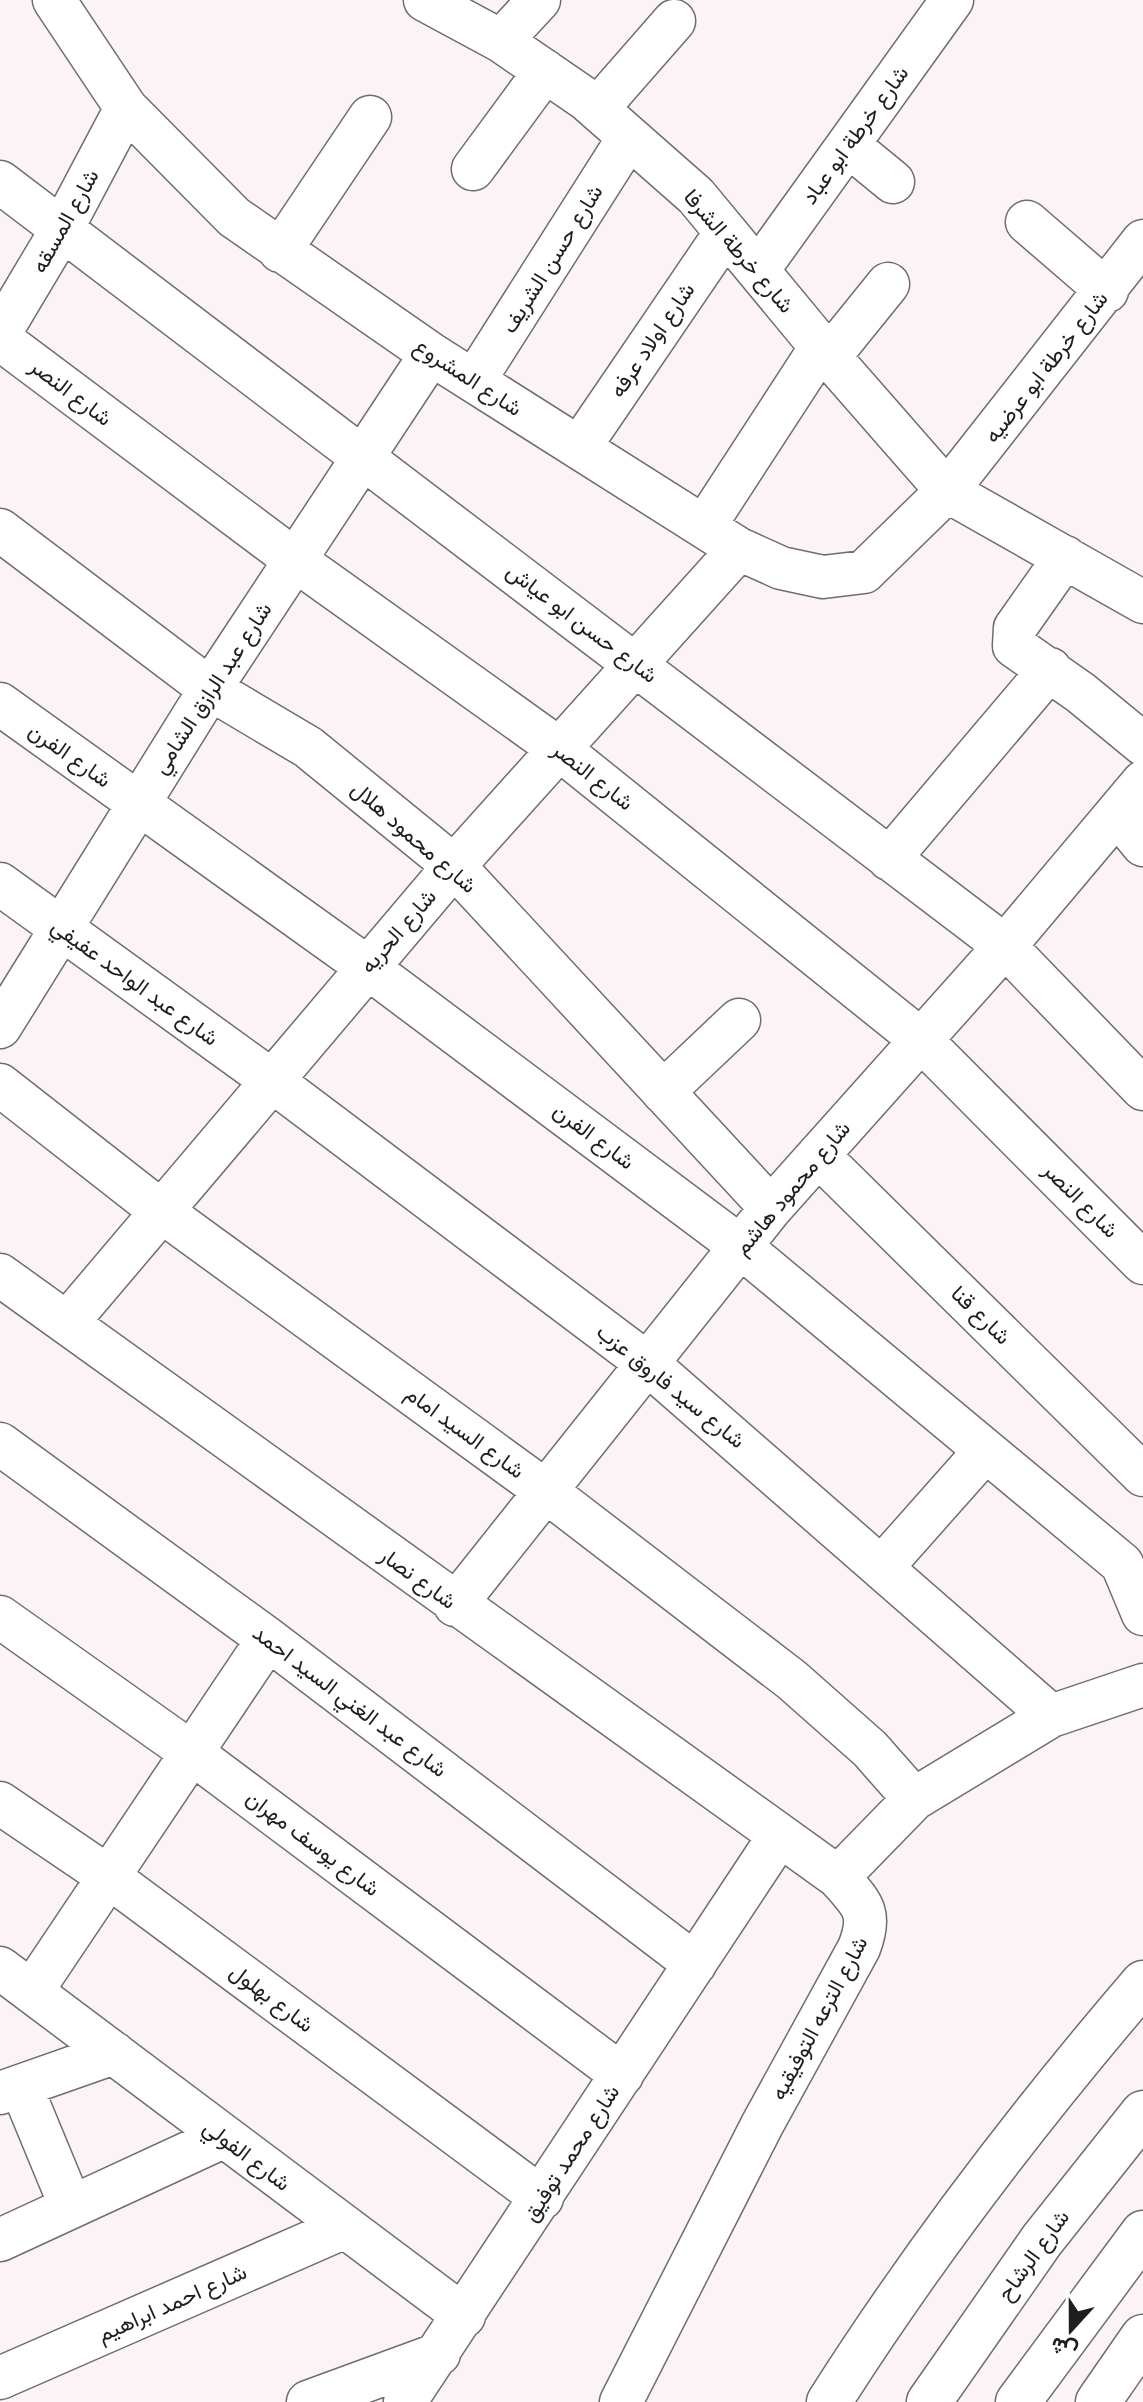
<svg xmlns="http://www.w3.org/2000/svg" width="1143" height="2402" viewBox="0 0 1143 2402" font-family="Roboto,Vazirmatn,sans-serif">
	<rect width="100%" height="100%" fill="#fbf3f5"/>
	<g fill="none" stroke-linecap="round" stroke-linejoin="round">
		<g stroke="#726c6d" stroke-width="45">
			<path id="street" d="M54 0 126 108 234 217 431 354 739 549 781 568 823 577 864 572 947 491 1143 241
				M425 0 501 41 587 100 696 196 821 347 947 491 1143 602
				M501 41 539 0
				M597 109 674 21
				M848 145 893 182
				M473 169 545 71
				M0 182 1005 946 1143 1089
				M1027 222 1107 291
				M280 251 370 117
				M758 270 952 0
				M0 333 62 229 126 108
				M0 339 295 560 558 748 921 1040 1143 1263
				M829 357 888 284
				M474 381 629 137
				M579 448 726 232
				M704 527 821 347
				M0 530 210 689 308 747 454 866 771 1208
				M1065 557 1015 628 1014 646 1081 693 1143 744
				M0 704 367 967 741 1247 1122 1564 1143 1614
				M1117 813 1143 845
				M889 859 1050 669
				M0 884 271 1080 648 1364 1051 1716
				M0 1027 210 689 431 354
				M0 1085 161 1211 547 1492 792 1680 870 1749 914 1799
				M663 1092 739 1020
				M818 1155 1143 1475
				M0 1275 838 1877
				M67 1323 454 866 739 549
				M0 1444 268 1639 695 1964
				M883 1566 985 1451
				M455 1605 771 1208 1005 946 1143 782
				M0 1617 192 1753 622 2075
				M0 1803 109 1877 542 2198
				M0 1968 464 2316
				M32 1991 268 1639
				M21 2086 71 2207
				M0 2093 114 2053
				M0 2240 223 2137
				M0 2378 343 2228
				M308 2402 439 2354
				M405 2402 779 1836
				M621 2402 762 2125 859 1948C873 1912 862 1904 838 1877L914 1799 1051 1716 1143 1685"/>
		</g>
		<g stroke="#726c6d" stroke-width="47">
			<path id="secondary" d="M829 2402C923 2254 1029 2116 1143 1983
				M929 2402 1042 2240 1143 2113
				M1018 2402 1143 2233
				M1098 2402 1143 2337"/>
		</g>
		<use href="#street" stroke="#fff" stroke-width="42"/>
		<use href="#secondary" stroke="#fff" stroke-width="44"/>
	</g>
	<g text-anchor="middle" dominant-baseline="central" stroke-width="6" stroke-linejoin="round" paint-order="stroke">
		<g font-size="22" fill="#1f1d1d" stroke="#fff">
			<text transform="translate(855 135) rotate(-54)">شارع خرطة ابو عباد</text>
			<text transform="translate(65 221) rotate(-61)">شارع المسقه</text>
			<text transform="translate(739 251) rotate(49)">شارع خرطة الشرفا</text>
			<text transform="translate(552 259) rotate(-58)">شارع حسن الشريف</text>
			<text transform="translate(652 340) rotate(-56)">شارع اولاد عرفه</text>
			<text transform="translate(1046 367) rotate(-52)">شارع خرطة ابو عرضيه</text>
			<text transform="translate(468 377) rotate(33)">شارع المشروع</text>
			<text transform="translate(71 392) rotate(37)">شارع النصر</text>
			<text transform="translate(582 623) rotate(37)">شارع حسن ابو عياش</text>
			<text transform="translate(212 688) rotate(-57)">شارع عبد الرازق الشامي</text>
			<text transform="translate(70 755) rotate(35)">شارع الفرن</text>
			<text transform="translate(593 776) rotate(38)">شارع النصر</text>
			<text transform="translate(414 837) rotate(41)">شارع محمود هلال</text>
			<text transform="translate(398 931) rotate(-49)">شارع الحريه</text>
			<text transform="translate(135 982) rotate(36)">شارع عبد الواحد عفيفي</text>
			<text transform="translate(594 1136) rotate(37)">شارع الفرن</text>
			<text transform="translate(792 1188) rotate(-50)">شارع محمود هاشم</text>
			<text transform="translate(1081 1200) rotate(45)">شارع النصر</text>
			<text transform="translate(981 1315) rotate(44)">شارع قنا</text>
			<text transform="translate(671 1386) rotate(39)">شارع سيد فاروق عزب</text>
			<text transform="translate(465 1432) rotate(36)">شارع السيد امام</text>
			<text transform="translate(418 1578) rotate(36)">شارع نصار</text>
			<text transform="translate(350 1701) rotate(37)">شارع عبد الغني السيد احمد</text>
			<text transform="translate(313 1843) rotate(37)">شارع يوسف مهران</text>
			<text transform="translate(272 1998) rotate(37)">شارع بهلول</text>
			<text transform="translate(819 2018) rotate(-62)">شارع الترعه التوفيقيه</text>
			<text transform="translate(571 2153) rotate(-57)">شارع محمد توفيق</text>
			<text transform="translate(247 2155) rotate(37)">شارع الفولي</text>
			<text transform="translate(1033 2255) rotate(-54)">شارع الرشاح</text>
			<text transform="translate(172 2303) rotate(-24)">شارع احمد ابراهيم</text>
		</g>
	</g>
	<g transform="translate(1071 2330) rotate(201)" stroke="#ffffff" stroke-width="6" paint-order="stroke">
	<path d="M0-6L14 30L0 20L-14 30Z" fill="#1f1d1d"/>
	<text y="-12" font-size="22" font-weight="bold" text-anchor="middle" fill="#1f1d1d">ش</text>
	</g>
</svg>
